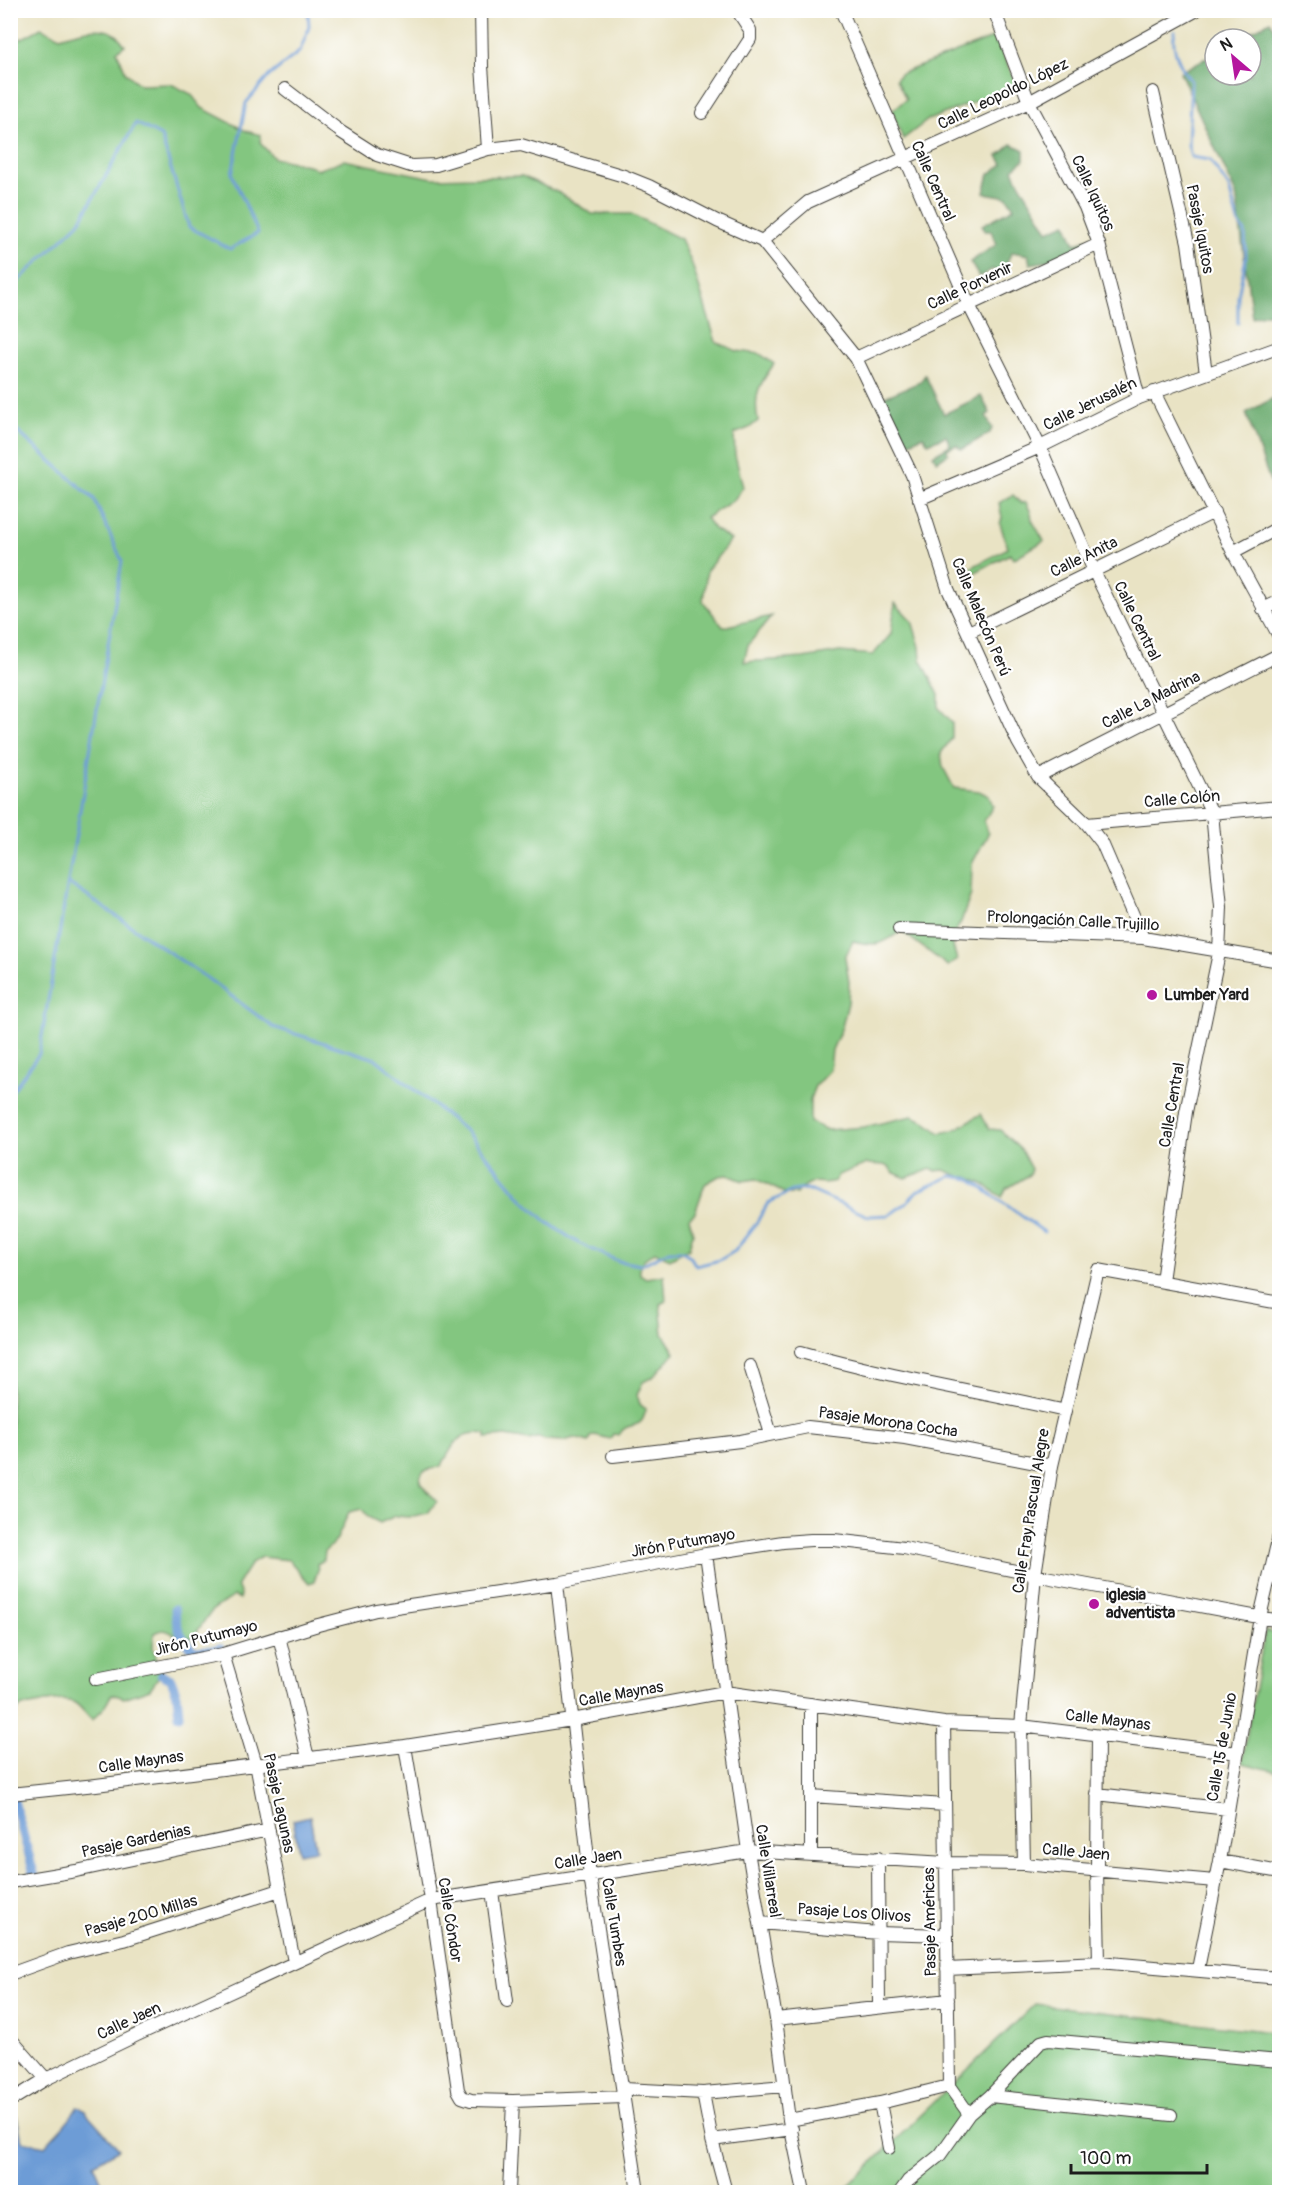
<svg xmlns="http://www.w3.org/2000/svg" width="1290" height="2203" viewBox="0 0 1290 2203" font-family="Pangolin,sans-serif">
	<rect width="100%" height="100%" fill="#fff"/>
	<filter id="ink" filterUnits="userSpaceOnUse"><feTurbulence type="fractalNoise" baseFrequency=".0167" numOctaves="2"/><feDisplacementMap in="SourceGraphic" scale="12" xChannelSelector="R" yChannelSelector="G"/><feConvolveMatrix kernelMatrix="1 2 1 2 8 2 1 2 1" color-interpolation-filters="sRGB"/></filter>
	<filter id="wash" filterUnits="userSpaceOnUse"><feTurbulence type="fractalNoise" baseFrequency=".008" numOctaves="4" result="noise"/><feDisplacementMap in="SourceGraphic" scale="24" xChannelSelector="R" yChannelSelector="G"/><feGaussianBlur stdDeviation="1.35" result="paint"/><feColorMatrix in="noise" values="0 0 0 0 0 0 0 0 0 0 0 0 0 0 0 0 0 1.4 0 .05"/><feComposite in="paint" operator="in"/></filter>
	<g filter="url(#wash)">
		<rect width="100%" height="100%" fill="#e9e3c4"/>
		<path fill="#83c680" stroke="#50714e" stroke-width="1.5" d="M41 28 60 37C76 32 99 24 115 34 119 36 122 42 125 45L117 51 126 73 140 85 171 84 191 94 202 108 246 131 261 135 260 143 274 158 312 166 317 170 344 160 433 178 522 176 559 193 592 214H631L681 239 692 264 716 342 737 351 760 354 774 364C759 385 753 394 758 421L749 428 734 434 735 455 743 487 734 500 706 518 714 529 731 540 707 570 703 601 723 627 772 616 748 645 744 662 803 658 840 652 873 655 891 634 895 603 912 621 920 647 921 659 939 695V708L952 722V738L941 753 943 767 954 788 979 791 989 796 993 806 984 821 988 834 972 864 971 894 961 922 951 939 957 960 948 966 901 931C881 946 876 946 853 941L845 957 849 982 848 1003 842 1027 832 1050 830 1070 815 1086 810 1099V1122L827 1130 864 1127 912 1116 924 1121 940 1133 954 1130 981 1114 989 1129 1000 1130 1021 1150 1031 1169 1029 1175 1006 1189 1002 1197 983 1184 968 1177H962L944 1170 934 1171 931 1169 906 1178 892 1172 890 1168 884 1165 867 1164 838 1175 835 1181C817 1187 815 1174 796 1194H786L756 1179 743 1181 728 1175 719 1176 705 1184 695 1213 689 1218 693 1233 689 1248 670 1259 655 1252C645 1258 639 1261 640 1274L646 1278 664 1275 666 1301 660 1304 663 1334 675 1353 653 1377 643 1382 637 1395 640 1404 645 1409C644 1433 627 1419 619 1435L613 1434 610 1439 595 1435 591 1437 589 1442 574 1438 564 1441 545 1440 539 1437 529 1440 505 1436 486 1438V1434C457 1430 455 1443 442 1465 431 1473 420 1464 420 1483L437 1501 428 1513 409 1517 395 1516 380 1523 368 1517 362 1509 349 1512 336 1541 325 1551 324 1560 317 1564 318 1570 314 1581 309 1583 289 1560 261 1557 251 1563 237 1585 241 1595 240 1599 234 1596C227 1602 219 1605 214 1609 206 1617 200 1628 193 1637 190 1637 186 1639 183 1638 172 1636 167 1625 154 1633L153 1649 162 1672 150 1689 124 1698 112 1694 104 1708 92 1720C87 1716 80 1706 75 1703 61 1696 38 1705 22 1706L11 1717 10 36 21 39Z
			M995 37 1017 85 928 120 903 139 892 111 906 99 896 79 900 74Z
			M1013 495 1021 503 1026 502 1031 513 1032 520 1044 541 1013 559 1010 554 968 576 965 571 1008 548 1000 524 1002 518 999 503Z
			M1265 1631 1279 1634V1772L1242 1763Z
			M1035 2004 1279 2033V2192H842Z"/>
		<path fill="#6aab6e" stroke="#436445" stroke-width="1.5" d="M1270 21 1280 36 1279 310 1252 317 1236 194 1180 72 1215 53V75H1251V39H1239Z
			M1012 144 1024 150V160L1013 169 1016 177 1048 231 1066 223 1075 244 1090 238 1088 246 1043 262 1030 264 1028 255 1012 252 1004 268 997 273 993 269 979 277 970 262 997 244 991 231H985L982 225 1014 208 1007 197 984 193 989 174 1003 164 998 156Z
			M925 375 944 414 981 396 990 413 986 416 992 428 990 433 962 449 956 445 947 449 948 454 937 461 933 455 950 445 946 436 928 443 923 436 908 443 882 398 920 382Z
			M1279 395V476L1270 481 1246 413Z"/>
		<path fill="#6d9cd6" stroke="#445c79" stroke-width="1.5" d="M310 1816 316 1850 299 1853 293 1820Z
			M78 2106 85 2111 119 2149 94 2164 106 2192H11V2116L17 2117 22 2141 45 2146C57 2132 69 2122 78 2106Z"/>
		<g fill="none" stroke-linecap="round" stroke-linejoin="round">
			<path stroke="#6d9cd6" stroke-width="3" d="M1175 31C1170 47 1181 69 1191 81L1188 145 1191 157 1210 160 1229 188 1238 222 1245 232 1246 257 1238 296V323
				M10 328 14 285 79 223 136 123 161 136 189 227 230 249 258 233 232 174 246 103 269 76 300 51 309 27 308 10
				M10 425 94 499 122 561 39 1054 10 1094
				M68 883 211 981 273 1027 376 1059 466 1131 521 1198 547 1222 578 1243 618 1261 641 1265 669 1251H682L690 1256 696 1266 720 1260 735 1251 755 1225 768 1203 792 1191 807 1189 868 1216 889 1215 905 1204 918 1191 951 1176 970 1179 1044 1232"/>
			<path stroke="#6d9cd6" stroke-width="9" d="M175 1609C176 1628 181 1637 194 1651L212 1650 220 1648 223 1654
				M161 1674 171 1679 177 1695 179 1715
				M11 1790 35 1877"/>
		</g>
	</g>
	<g filter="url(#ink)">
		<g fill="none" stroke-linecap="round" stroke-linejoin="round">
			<g stroke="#3b3a35" stroke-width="14">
				<path id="minor" d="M481 10 482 66 488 149
					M841 10 969 305 1040 447 1094 571 1212 813 1221 907 1219 953 1186 1112 1162 1281
					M994 10 1029 102 1085 207 1099 244 1139 398
					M285 89 341 132 377 155 411 166 436 165 488 149 521 145 624 176 649 186 717 221 762 241 856 358 912 475 948 589 1018 742 1038 777 1087 824 1102 843 1143 938
					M1153 92 1188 243 1206 373
					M702 113 750 39V30L737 10
					M762 241 808 202 1029 102 1197 10
					M856 358 1099 244
					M1154 392 1233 552 1280 638
					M919 499 1040 447 1139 398 1280 347
					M1233 552 1280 527
					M1263 609 1280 601
					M969 632 1214 512
					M1038 777 1280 654
					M1087 824 1280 807
					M899 929 1143 938 1280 961
					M801 1352C888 1377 977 1391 1065 1411
					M750 1366 771 1434
					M613 1456 740 1441 808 1427 905 1438 1052 1466
					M706 1554 748 1851 776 2019 789 2120 804 2192
					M557 1583 590 1876 638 2192
					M279 1636 308 1758
					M223 1654 256 1764 294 1962
					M96 1679 223 1654 318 1625 376 1610 557 1583 706 1554 783 1542 811 1540H834L904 1548 1035 1575 1280 1621
					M811 1704V1854
					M944 1723 949 2086 969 2114
					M1098 1736 1097 1871 1099 1962
					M405 1746 431 1900 458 2090 462 2097 471 2100 513 2101 624 2097
					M10 1794 96 1785 405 1746 572 1720 725 1692 944 1723 1021 1726 1238 1753
					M1097 1794 1228 1809
					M811 1796 945 1805
					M878 1858 879 2007
					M1220 1861 1280 1872
					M1024 1864 1021 1726 1035 1575 1052 1466 1098 1270 1280 1303
					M10 1882 76 1871 269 1830
					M492 1891 507 2001
					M760 1923 878 1933 947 1935
					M947 1969 1099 1962 1280 1978
					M1198 1969 1220 1861 1260 1617 1280 1531
					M10 1974 68 1953 124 1940 280 1890
					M776 2019 948 2000
					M10 2038 46 2079
					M624 2089 703 2093 785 2086
					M703 2093 712 2140 726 2192
					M990 2096 1171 2115
					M10 2101 46 2079 137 2035 431 1900 748 1851 946 1863 1024 1864 1215 1881
					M880 2103 889 2148
					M789 2120 880 2103 949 2086
					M712 2140 792 2129
					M509 2192 513 2101
					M900 2192 908 2181 940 2155 969 2114 990 2096 1041 2042 1048 2040 1280 2061"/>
			</g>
			<use href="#minor" stroke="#fff" stroke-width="12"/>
		</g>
	</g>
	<g fill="#b5179e" stroke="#fff" stroke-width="2">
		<circle cx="1152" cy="995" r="6"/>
		<circle cx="1094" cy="1604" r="6"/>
	</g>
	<g text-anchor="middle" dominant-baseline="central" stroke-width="4.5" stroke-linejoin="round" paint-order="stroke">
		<g font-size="16" fill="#1c1c1c" stroke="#fff">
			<text transform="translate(1003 94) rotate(-26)">Calle Leopoldo López</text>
			<text transform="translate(933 181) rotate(66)">Calle Central</text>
			<text transform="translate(1093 193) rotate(65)">Calle Iquitos</text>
			<text transform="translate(1200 229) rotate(79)">Pasaje Iquitos</text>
			<text transform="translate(970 286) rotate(-25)">Calle Porvenir</text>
			<text transform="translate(1090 404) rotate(-26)">Calle Jerusalén</text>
			<text transform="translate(1084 557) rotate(-26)">Calle Anita</text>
			<text transform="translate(981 617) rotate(67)">Calle Malecón Perú</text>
			<text transform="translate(1137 621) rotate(64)">Calle Central</text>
			<text transform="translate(1151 700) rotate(-27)">Calle La Madrina</text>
			<text transform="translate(1182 799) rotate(-5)">Calle Colón</text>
			<text transform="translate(1073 921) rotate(3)">Prolongación Calle Trujillo</text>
			<text transform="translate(1172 1105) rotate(-80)">Calle Central</text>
			<text transform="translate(888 1422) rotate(8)">Pasaje Morona Cocha</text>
			<text transform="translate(1031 1511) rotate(-81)">Calle Fray Pascual Alegre</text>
			<text transform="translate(683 1543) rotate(-10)">Jirón Putumayo</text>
			<text transform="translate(206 1638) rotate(-14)">Jirón Putumayo</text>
			<text transform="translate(621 1694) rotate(-10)">Calle Maynas</text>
			<text transform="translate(1108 1720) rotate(7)">Calle Maynas</text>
			<text transform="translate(1222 1747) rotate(-80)">Calle 15 de Junio</text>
			<text transform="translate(141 1762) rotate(-8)">Calle Maynas</text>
			<text transform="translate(279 1803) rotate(78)">Pasaje Lagunas</text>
			<text transform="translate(136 1841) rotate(-12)">Pasaje Gardenias</text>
			<text transform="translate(1076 1852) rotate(5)">Calle Jaen</text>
			<text transform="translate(588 1859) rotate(-9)">Calle Jaen</text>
			<text transform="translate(768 1871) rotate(81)">Calle Villarreal</text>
			<text transform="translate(854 1913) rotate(4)">Pasaje Los Olivos</text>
			<text transform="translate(141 1916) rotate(-16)">Pasaje 200 Millas</text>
			<text transform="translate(450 1920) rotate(81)">Calle Cóndor</text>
			<text transform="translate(614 1922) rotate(81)">Calle Tumbes</text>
			<text transform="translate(930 1922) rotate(-91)">Pasaje Américas</text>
			<text transform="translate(129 2021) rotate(-25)">Calle Jaen</text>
		</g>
		<g font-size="16" font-weight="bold" fill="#1c1c1c" stroke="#fff" text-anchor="start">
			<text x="1164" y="995">Lumber Yard</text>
			<text x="1106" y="1595">iglesia<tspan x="1106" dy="18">adventista</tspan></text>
		</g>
	</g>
	<rect width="1290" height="2203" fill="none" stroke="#fff" stroke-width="36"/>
	<g transform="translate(1233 57) rotate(331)"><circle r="28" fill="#ffffff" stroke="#a4a4a4" stroke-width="1.5"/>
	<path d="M0-4.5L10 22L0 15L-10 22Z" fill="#b5179e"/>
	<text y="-9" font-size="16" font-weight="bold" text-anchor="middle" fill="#1c1c1c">N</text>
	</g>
	<path d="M1071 2164v9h136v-9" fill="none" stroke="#1c1c1c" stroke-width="3"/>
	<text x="1080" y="2164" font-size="18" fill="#1c1c1c" stroke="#ffffff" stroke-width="4.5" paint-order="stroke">100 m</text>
</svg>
